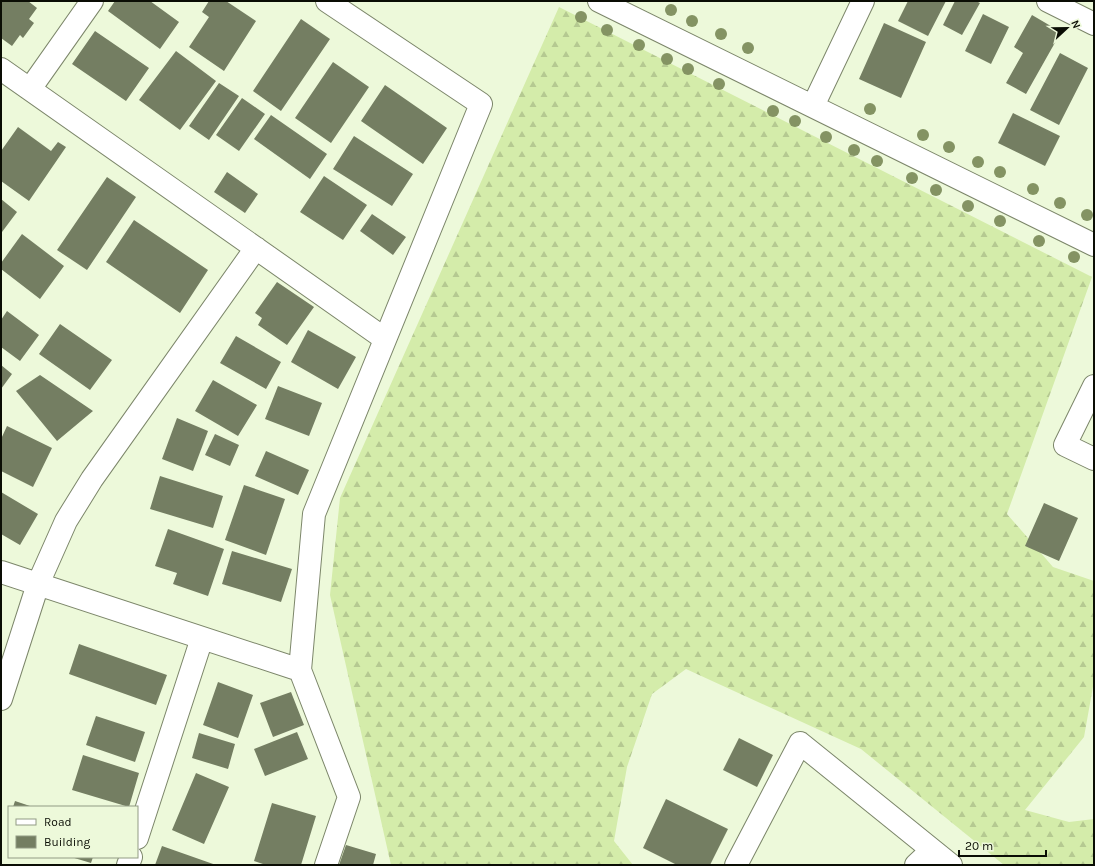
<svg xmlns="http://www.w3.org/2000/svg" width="1095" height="866" viewBox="0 0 1095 866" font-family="Karla,sans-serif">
	<defs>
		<pattern id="forest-firs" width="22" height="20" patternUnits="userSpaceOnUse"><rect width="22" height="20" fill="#d4ecaa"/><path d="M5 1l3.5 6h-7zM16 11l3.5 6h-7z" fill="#b5c991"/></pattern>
	</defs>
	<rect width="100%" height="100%" fill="#edf9da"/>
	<path fill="url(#forest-firs)" d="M559 7 1092 277 1007 514 1053 567 1094 581V681L1084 737 1025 810 1069 822 1094 819V865H1004L861 749 686 669 652 694 627 767 614 841 633 865H391L330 595 340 498Z"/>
	<path fill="#747e62" d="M1 1H28L37 8 29 19 34 23 23 38 20 35 12 46 1 38Z
		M115 1H150L179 22 160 49 108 11Z
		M209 1H226L256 21 224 71 189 47 209 17 202 12Z
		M908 1H946L928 36 898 21Z
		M955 1H976L980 3 962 35 943 25Z
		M983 14 1009 27 991 64 965 51Z
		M1032 15 1061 32 1026 94 1006 83 1023 53 1014 47Z
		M301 19 330 39 281 111 253 91Z
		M884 23 926 42 901 98 859 79Z
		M95 31 149 68 126 101 72 64Z
		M176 51 216 81 180 130 139 100Z
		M1060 53 1088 68 1059 125 1030 110Z
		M333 62 369 87 331 143 295 118Z
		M219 83 239 96 209 140 189 126Z
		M385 85 447 128 423 164 361 121Z
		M242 98 265 114 239 151 216 135Z
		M1013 113 1060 136 1045 166 998 143Z
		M271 115 327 154 310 179 254 139Z
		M18 127 51 151 58 142 66 147 29 201 1 181V151Z
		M354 136 413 174 392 206 333 169Z
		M227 172 258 194 245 213 214 192Z
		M324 176 367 205 343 240 300 212Z
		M107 177 136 197 87 270 57 250Z
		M1 199 17 212 2 232 1 231Z
		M372 214 406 237 393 255 360 231Z
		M134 220 208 270 180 313 106 262Z
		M22 234 64 266 40 299 1 269V263Z
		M277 282 314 307 287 345 258 325 262 318 255 313Z
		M7 311 39 335 20 361 1 347V320Z
		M60 324 112 360 90 390 39 354Z
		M308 330 356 357 338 389 291 362Z
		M236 336 281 362 266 389 220 363Z
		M1 365 12 374 1 389Z
		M40 375 93 411 57 441 16 391Z
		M213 380 257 405 238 436 195 411Z
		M278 386 322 403 309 436 265 419Z
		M177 418 208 431 193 471 162 459Z
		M7 426 52 448 33 487 1 471V439Z
		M215 434 239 445 230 466 205 455Z
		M266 451 309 470 298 495 255 476Z
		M160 476 223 496 213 528 150 509Z
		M244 485 285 499 266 555 225 540Z
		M1 492 38 514 20 545 1 534Z
		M1044 503 1078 518 1059 561 1025 546Z
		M168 529 224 549 208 596 173 584 177 573 155 566Z
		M232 551 292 569 281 602 222 584Z
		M79 644 167 675 156 705 69 674Z
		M218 682 253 695 238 738 203 725Z
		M291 692 304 725 273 737 260 703Z
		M96 716 145 732 135 762 86 745Z
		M297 732 308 759 265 776 254 749Z
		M199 733 235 744 228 769 192 758Z
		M739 738 773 755 757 787 723 770Z
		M83 755 139 773 129 807 72 790Z
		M196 773 229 787 204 844 172 830Z
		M666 799 728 829 710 865H677L643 848Z
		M15 801 33 807H13Z
		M272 803 316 816 301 865H266L254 861Z
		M346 845 376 854 373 865H339Z
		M162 846 216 865H155Z
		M71 857H93L91 863Z"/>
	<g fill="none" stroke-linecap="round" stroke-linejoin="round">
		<g stroke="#7c866a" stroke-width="24">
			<path id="minor" d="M599 1 1094 245
				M1048 1 1094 24
				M1 69 385 339
				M30 89 92 1
				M813 106 863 1
				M1094 386 1065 445 1094 459
				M1 572 300 670
				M1 699 38 584 66 521 92 479 256 248
				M137 838 202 638
				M128 865 131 857
				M326 865 349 797 300 670 314 514 481 104 327 1
				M736 865 800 743 951 865
				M916 865 932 850"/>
		</g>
		<use href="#minor" stroke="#fff" stroke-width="22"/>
	</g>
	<g fill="#849363">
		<circle cx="671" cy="10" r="6"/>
		<circle cx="581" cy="17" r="6"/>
		<circle cx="692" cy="21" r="6"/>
		<circle cx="607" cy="30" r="6"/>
		<circle cx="721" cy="34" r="6"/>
		<circle cx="639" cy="45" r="6"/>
		<circle cx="748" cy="48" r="6"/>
		<circle cx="667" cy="59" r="6"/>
		<circle cx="688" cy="69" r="6"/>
		<circle cx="719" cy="84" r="6"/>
		<circle cx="870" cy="109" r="6"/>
		<circle cx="773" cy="111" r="6"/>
		<circle cx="795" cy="121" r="6"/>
		<circle cx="923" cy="135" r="6"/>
		<circle cx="826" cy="137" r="6"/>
		<circle cx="949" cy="147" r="6"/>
		<circle cx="854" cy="150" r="6"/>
		<circle cx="877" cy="161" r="6"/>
		<circle cx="978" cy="162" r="6"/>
		<circle cx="1000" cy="172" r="6"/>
		<circle cx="912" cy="178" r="6"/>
		<circle cx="1033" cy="189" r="6"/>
		<circle cx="936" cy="190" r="6"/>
		<circle cx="1060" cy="203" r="6"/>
		<circle cx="968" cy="206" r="6"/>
		<circle cx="1087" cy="215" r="6"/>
		<circle cx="1000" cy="221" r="6"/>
		<circle cx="1039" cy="241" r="6"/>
		<circle cx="1074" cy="257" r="6"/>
	</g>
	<rect width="1095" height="866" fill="none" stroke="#0a0d04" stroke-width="4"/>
	<rect x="8" y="806" width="130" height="52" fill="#edf9da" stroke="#929b84"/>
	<rect x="16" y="819" width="20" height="6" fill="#ffffff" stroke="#929b84"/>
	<text x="44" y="826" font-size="12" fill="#0a0d04">Road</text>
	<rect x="16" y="836" width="20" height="12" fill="#747e62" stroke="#929b84"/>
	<text x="44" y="846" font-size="12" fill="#0a0d04">Building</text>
	<g transform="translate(1067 28) rotate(68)" stroke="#edf9da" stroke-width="3" paint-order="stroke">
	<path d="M0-3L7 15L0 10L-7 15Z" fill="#0a0d04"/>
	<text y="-6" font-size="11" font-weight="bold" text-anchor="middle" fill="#0a0d04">N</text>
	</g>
	<path d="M959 850v6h87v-6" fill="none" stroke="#0a0d04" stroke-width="2"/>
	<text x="965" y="850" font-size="12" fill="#0a0d04" stroke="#edf9da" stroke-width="3" paint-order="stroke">20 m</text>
</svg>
